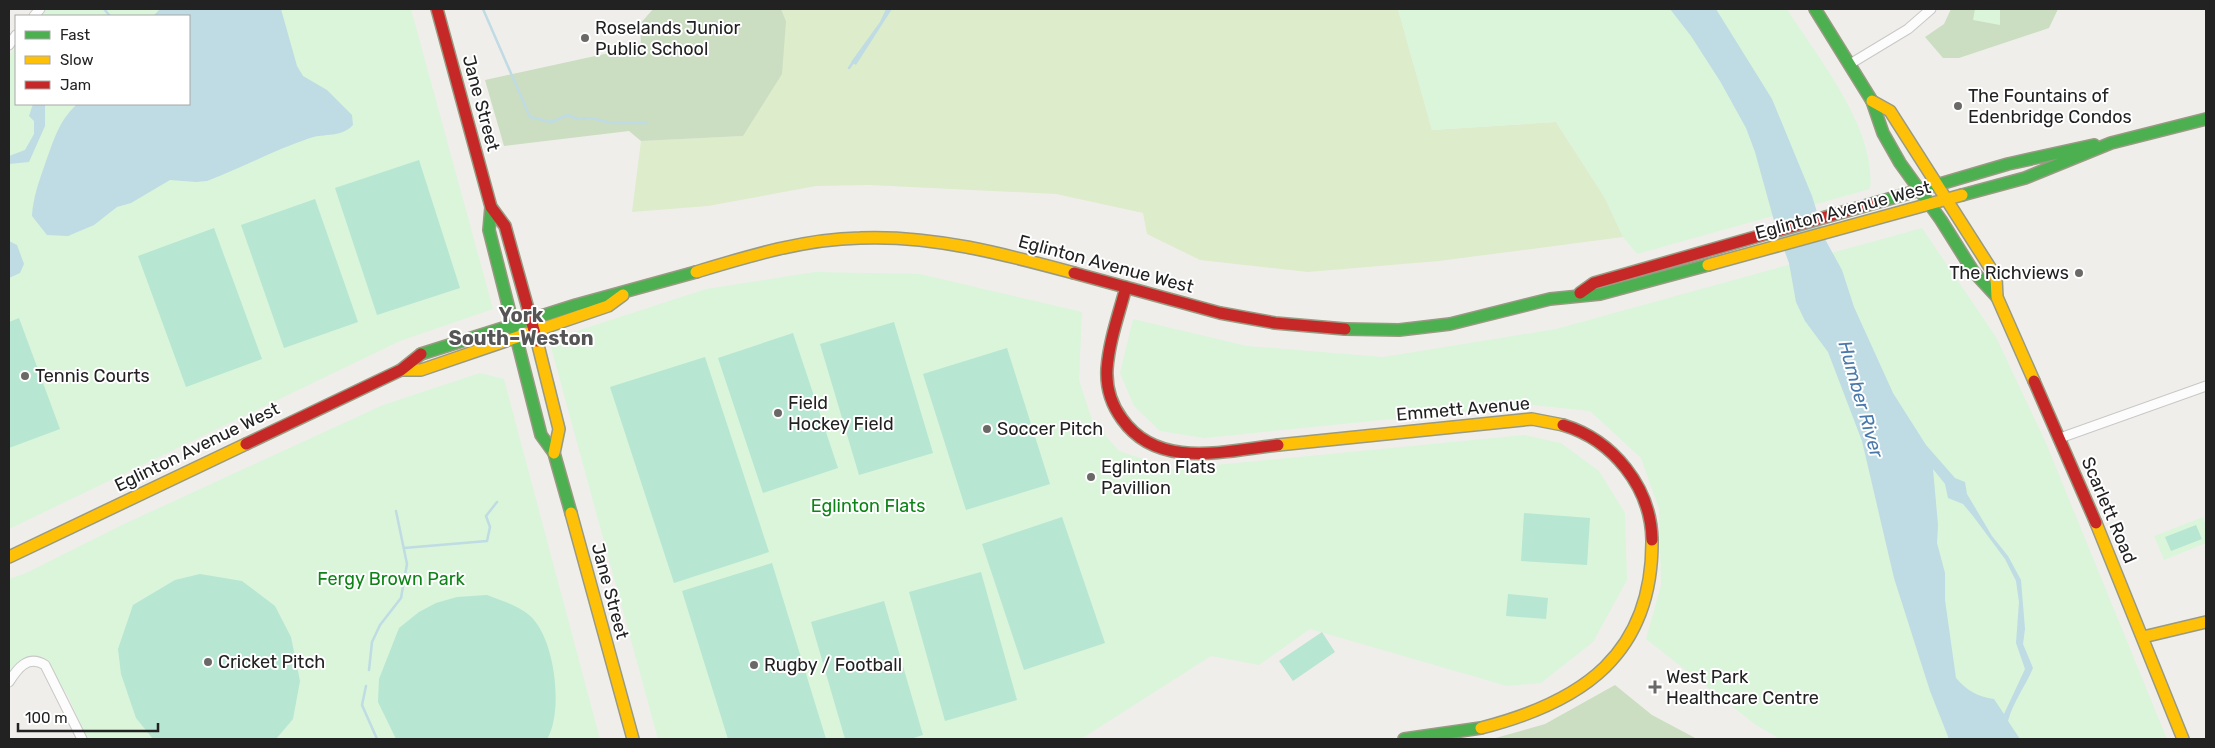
<svg xmlns="http://www.w3.org/2000/svg" width="2215" height="748" viewBox="0 0 2215 748" font-family="Rubik,sans-serif">
	<rect width="100%" height="100%" fill="#f0eeeb"/>
	<path fill="#ddeccb" d="M781 9H1398L1432 130 1556 122 1605 198 1623 237 1439 261 1308 272 1200 260 1147 234 1143 213 1056 194 869 185 816 186 708 206 632 212 641 141 743 136 786 21Z"/>
	<path fill="#cbdec1" d="M653 9H781L786 21 782 74 743 136 641 141 629 131 504 146 485 80 641 46 640 24Z
		M1951 9H2058L2049 28 1959 58H1943L1925 37 1944 24Z
		M1615 685 1652 715 1697 739H1492L1545 724Z"/>
	<path fill="#daf5da" d="M44 9H411L493 309 400 341 9 529V55L16 46V104H189V16H39Z
		M1398 9H1787C1818 58 1877 129 1870 189L1637 254 1623 237 1605 198 1556 122 1432 130Z
		M1975 9H2000V25L1973 20Z
		M1922 228 1996 337 2046 443 2167 739H1780L1756 725 1646 639 1661 585 1659 509 1641 458 1590 411 1532 405 1204 438 1160 431 1134 406 1120 373 1133 319 1247 346 1383 357 1556 329Z
		M815 272 920 274 1082 312 1079 380 1092 420 1119 451 1174 469 1524 435 1561 443 1599 471 1625 513 1627 580 1593 642 1541 683 1507 686 1310 629 1259 665 1211 656 1081 739H658L549 340 706 289Z
		M480 373 504 379 600 739H87L68 696 44 659C26 657 19 659 9 674V579L26 573 124 524 383 405Z
		M2203 517 2206 526V543L2164 560 2154 536Z"/>
	<path fill="#b7e6d2" d="M419 160 460 288 377 315 335 188Z
		M315 199 358 322 284 348 241 225Z
		M214 228 262 359 186 387 138 256Z
		M19 318 60 429 9 448V322Z
		M894 322 933 453 859 475 820 344Z
		M793 333 838 468 763 493 718 358Z
		M1007 348 1050 484 966 510 923 374Z
		M705 357 769 552 674 583 610 387Z
		M1524 513 1590 518 1587 565 1521 561Z
		M1062 517 1105 643 1024 670 982 544Z
		M2196 525 2202 539 2171 551 2165 537Z
		M772 563 826 739H728L682 591Z
		M981 572 1017 700 945 721 909 592Z
		M200 574 242 581 275 606 291 637 300 681 293 719 276 739H153L136 718 121 674 118 649 133 605 175 580Z
		M1508 594 1548 598 1546 619 1506 616Z
		M487 595C502 601 517 605 529 615 555 636 564 712 547 739H396L378 702 379 679 399 628 419 612 436 603 457 597Z
		M884 601 923 735 910 739H845L811 622Z
		M1322 632 1335 652 1293 681 1279 661Z"/>
	<path fill="#bfdbe3" fill-rule="evenodd" d="M160 9H281L297 66 303 76 327 90 352 115 353 125C341 138 325 133 310 138 274 150 242 168 207 181L196 182 170 180 131 203 117 207 94 225 68 236 47 235 32 216C33 197 39 182 45 164 54 140 58 122 77 104H189V16H153Z
		M886 9H892L856 65 851 62 880 22Z
		M1670 9H1716L1772 99 1812 196 1826 241 1842 270 1854 307 1893 393 1926 445 1955 478 1965 482 1967 494 1992 536 2008 556 2021 580 2025 629 2023 644 2033 668C2025 687 2013 702 2008 721L2020 739H1949L1930 691 1894 578 1862 441 1828 352 1805 321 1796 302 1789 263 1776 228 1755 152 1746 128 1720 81 1691 36ZM1933 469 1945 484 1948 498 1963 504 1973 516 2005 559 2016 581 2019 602 2016 643 2025 669 2004 714 1994 699C1978 697 1966 690 1956 678L1945 600V573L1937 543 1938 525Z
		M33 104H45V126L29 162 9 164V156L25 150 34 134V121L29 116Z
		M9 241 17 245 24 264 20 273 9 278Z"/>
	<g fill="none" stroke-linecap="round" stroke-linejoin="round">
		<path stroke="#bfdbe3" stroke-width="2.5" d="M104 9 110 16
			M483 9 530 117 551 122 568 115 578 119 591 118 611 123H647
			M849 68 854 61
			M404 548 487 541 490 527 486 516 497 502
			M369 670 372 642 380 625 401 598 407 564 396 511
			M366 686 362 705 377 739"/>
		<g stroke="#c9c8c7" stroke-width="11">
			<path id="street" d="M34 16 40 9
				M9 45 16 35
				M1850 64 1908 29 1931 9
				M2060 438 2206 386
				M9 682C17 669 28 654 45 665L82 739"/>
		</g>
		<g stroke="#999a82" stroke-width="14">
			<path id="fast" d="M1815 9 1872 101 1883 133 1900 163 1941 220 1973 271 1997 297
				M1962 195 2025 178 2111 143 2206 119
				M1882 201 2008 164 2094 145
				M491 207 489 230 541 435 554 453 571 513
				M1345 329 1399 330 1450 324 1550 299 1600 294 1708 265
				M421 354 576 305 696 272
				M1404 739 1481 728"/>
		</g>
		<g stroke="#999a82" stroke-width="14">
			<path id="slow" d="M1872 101 1890 111 1996 277 1997 297 2034 381
				M1708 265 1962 195
				M696 272C749 256 804 239 860 238 933 235 1004 254 1074 273
				M537 341 559 429 554 453
				M401 370H421L608 306 623 295
				M1278 445 1532 419 1563 425
				M571 513 633 739
				M2096 523 2183 739
				M9 557 246 444
				M2143 637 2206 622
				M1481 728C1583 702 1653 654 1652 540"/>
		</g>
		<g stroke="#999a82" stroke-width="14">
			<path id="jam" d="M437 9 491 207 505 226 537 341
				M1074 273 1220 313 1275 323 1345 329
				M1126 287C1119 314 1109 341 1107 369 1106 387 1111 404 1122 419 1158 470 1225 451 1278 445
				M1580 293 1594 283 1882 201
				M2034 381 2096 523
				M1563 425C1613 440 1651 487 1652 540
				M246 444 401 370 421 354"/>
		</g>
		<use href="#street" stroke="#fdfcfc" stroke-width="9"/>
		<use href="#fast" stroke="#4caf50" stroke-width="11"/>
		<use href="#slow" stroke="#ffc107" stroke-width="11"/>
		<use href="#jam" stroke="#c62828" stroke-width="11"/>
	</g>
	<g fill="#6a6968" stroke="#fff" stroke-width="2">
		<circle cx="585" cy="38" r="5"/>
		<circle cx="1958" cy="106" r="5"/>
		<circle cx="2079" cy="273" r="5"/>
		<circle cx="25" cy="376" r="5"/>
		<circle cx="778" cy="413" r="5"/>
		<circle cx="987" cy="429" r="5"/>
		<circle cx="1091" cy="477" r="5"/>
		<circle cx="208" cy="662" r="5"/>
		<circle cx="754" cy="665" r="5"/>
		<path d="M1652.5 679.5h5v5h5v5h-5v5h-5v-5h-5v-5h5z"/>
	</g>
	<g text-anchor="middle" dominant-baseline="central" stroke-width="4" stroke-linejoin="round" paint-order="stroke">
		<g font-size="18" fill="#222" stroke="#fff" text-anchor="start">
			<text x="595" y="28">Roselands Junior<tspan x="595" dy="21">Public School</tspan></text>
			<text x="1968" y="96">The Fountains of<tspan x="1968" dy="21">Edenbridge Condos</tspan></text>
			<text x="2069" y="273" text-anchor="end">The Richviews</text>
			<text x="35" y="376">Tennis Courts</text>
			<text x="788" y="403">Field<tspan x="788" dy="21">Hockey Field</tspan></text>
			<text x="997" y="429">Soccer Pitch</text>
			<text x="1101" y="467">Eglinton Flats<tspan x="1101" dy="21">Pavillion</tspan></text>
			<text x="218" y="662">Cricket Pitch</text>
			<text x="764" y="665">Rugby / Football</text>
			<text x="1666" y="677">West Park<tspan x="1666" dy="21">Healthcare Centre</tspan></text>
		</g>
		<g font-size="18" fill="#222" stroke="#fff">
			<text transform="translate(481 103) rotate(75)">Jane Street</text>
			<text transform="translate(1843 210) rotate(-15)">Eglinton Avenue West</text>
			<text transform="translate(1106 264) rotate(15)">Eglinton Avenue West</text>
			<text transform="translate(1463 409) rotate(-5)">Emmett Avenue</text>
			<text transform="translate(197 447) rotate(-26)">Eglinton Avenue West</text>
			<text transform="translate(2109 510) rotate(67)">Scarlett Road</text>
			<text transform="translate(610 591) rotate(75)">Jane Street</text>
		</g>
		<g font-size="18" fill="#0c8416" stroke="#fff">
			<text x="868" y="506">Eglinton Flats</text>
			<text x="391" y="579">Fergy Brown Park</text>
		</g>
		<g font-size="19" font-style="italic" fill="#4a7aab" stroke="#fff">
			<text transform="translate(1861 399) rotate(74)">Humber River</text>
		</g>
		<g font-size="20" font-weight="bold" fill="#555" stroke="#fff">
			<text x="521" y="315">York<tspan x="521" dy="23">South–Weston</tspan></text>
		</g>
	</g>
	<rect width="2215" height="748" fill="none" stroke="#222222" stroke-width="20"/>
	<rect x="15" y="15" width="175" height="90" fill="#ffffff" stroke="#a7a7a7"/>
	<rect x="25" y="31" width="25" height="8" fill="#4caf50" stroke="#a7a7a7"/>
	<text x="60" y="40" font-size="15" fill="#222222">Fast</text>
	<rect x="25" y="56" width="25" height="8" fill="#ffc107" stroke="#a7a7a7"/>
	<text x="60" y="65" font-size="15" fill="#222222">Slow</text>
	<rect x="25" y="81" width="25" height="8" fill="#c62828" stroke="#a7a7a7"/>
	<text x="60" y="90" font-size="15" fill="#222222">Jam</text>
	<path d="M18 723v8h140v-8" fill="none" stroke="#222222" stroke-width="2.5"/>
	<text x="25" y="723" font-size="15" fill="#222222" stroke="#ffffff" stroke-width="4" paint-order="stroke">100 m</text>
</svg>
